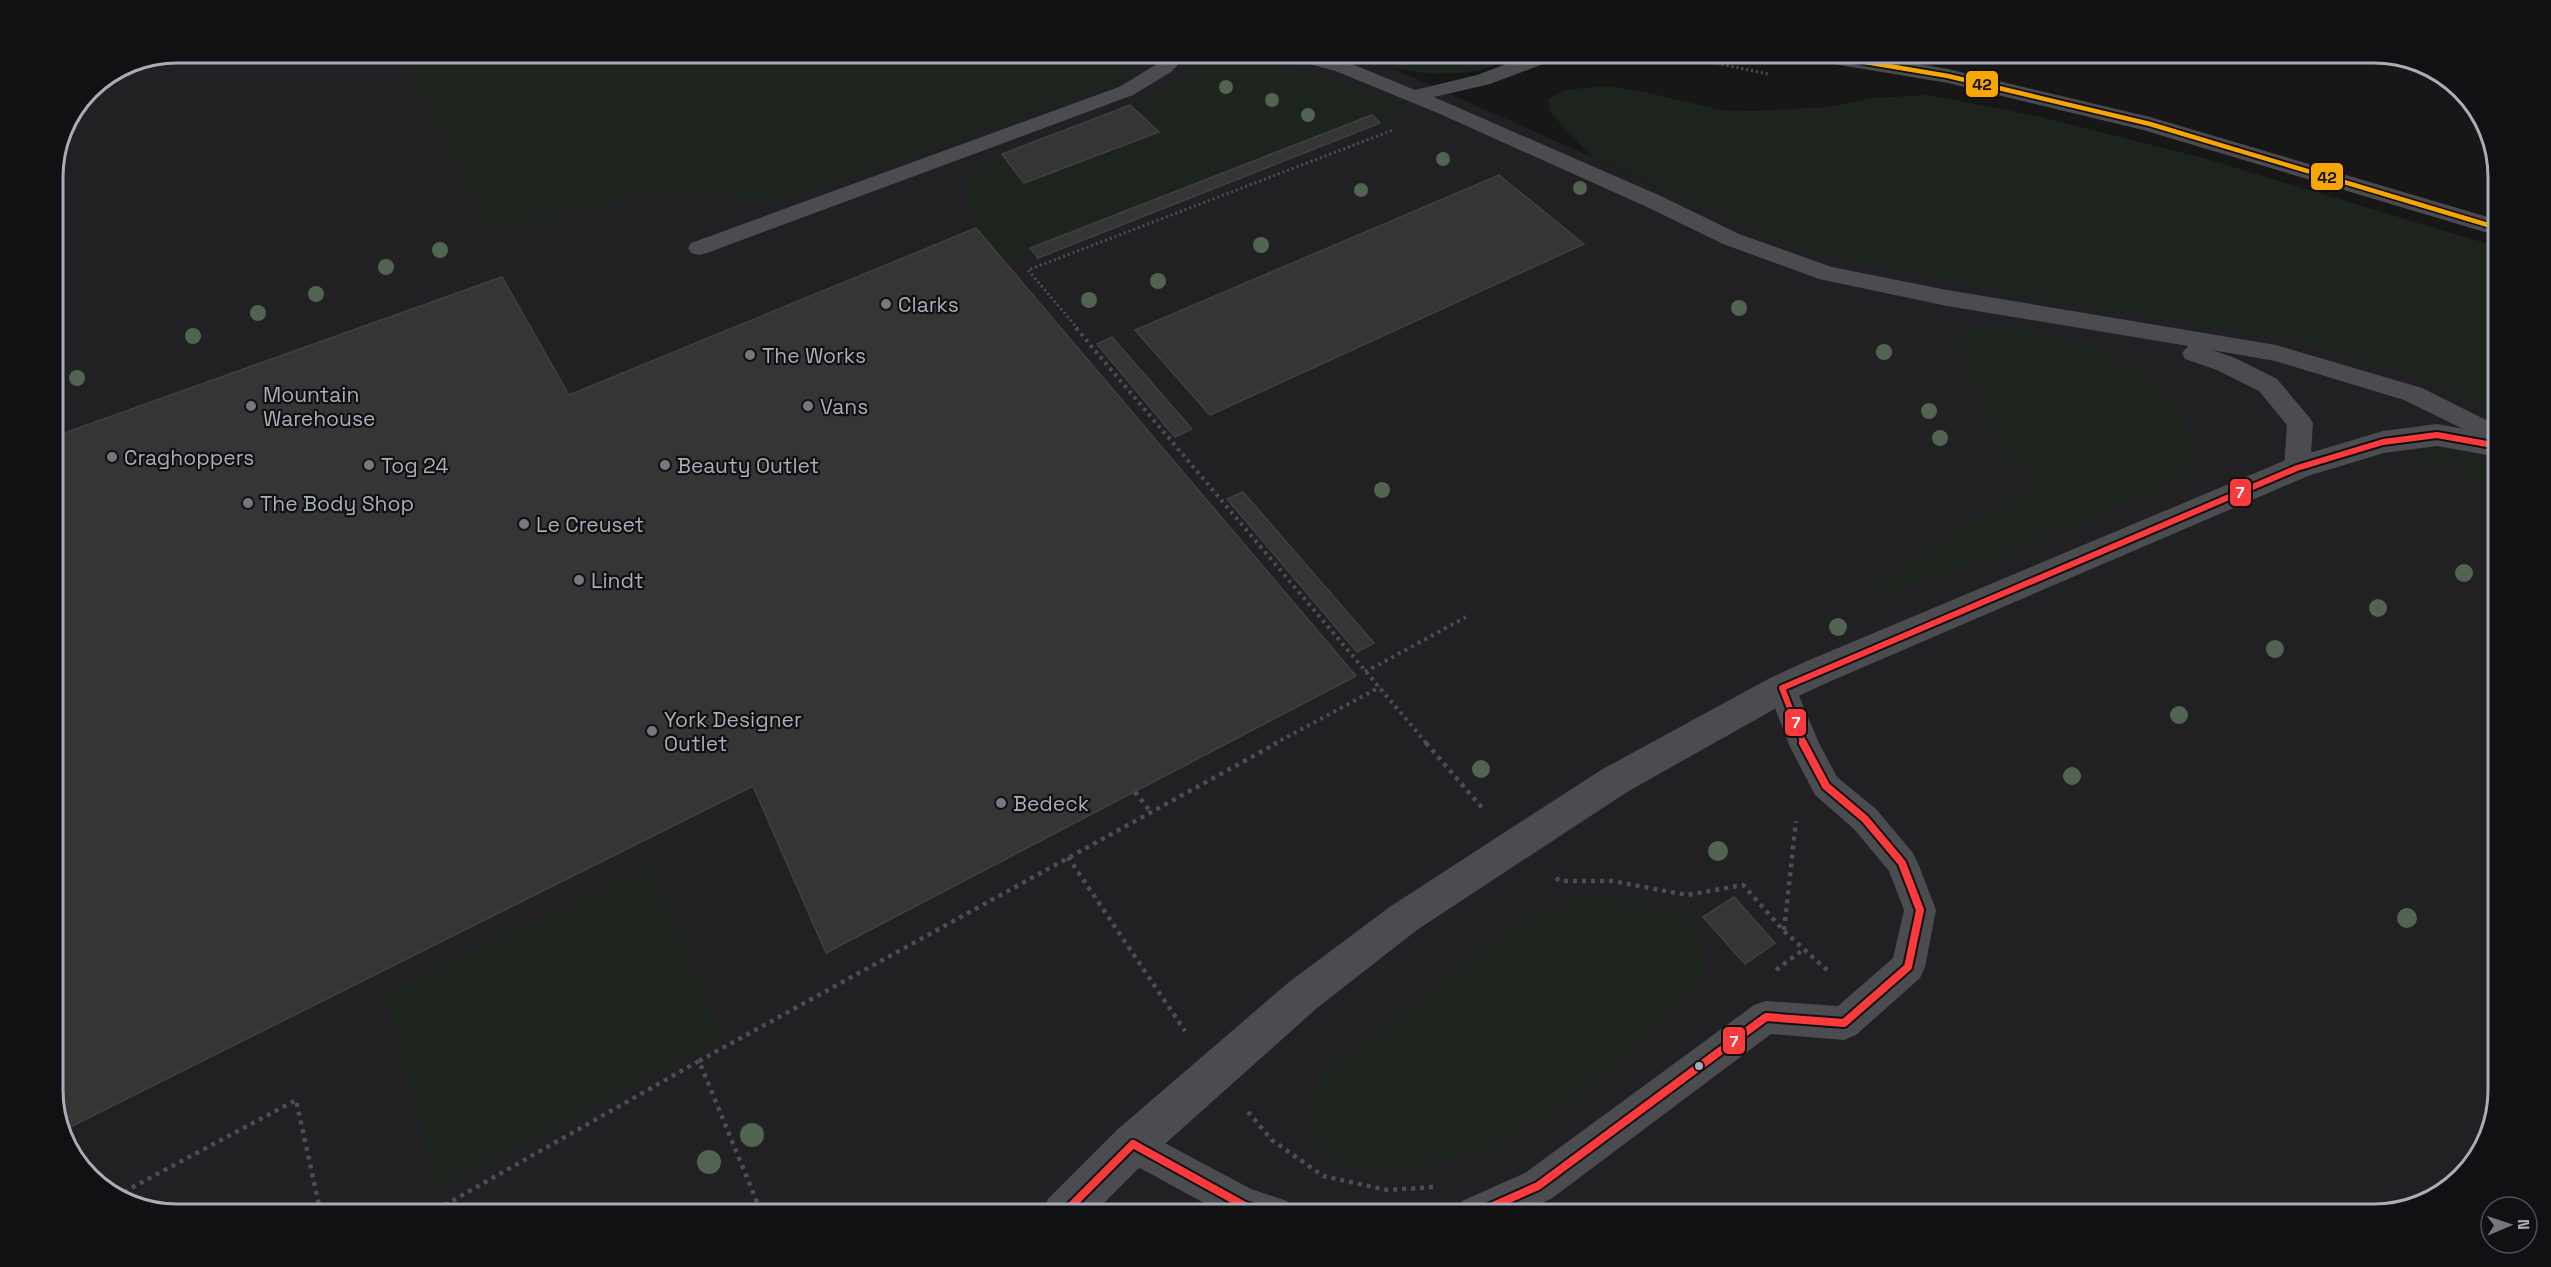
<svg xmlns="http://www.w3.org/2000/svg" width="2551" height="1267" viewBox="0 0 2551 1267" font-family="'Space Grotesk',sans-serif">
	<rect width="100%" height="100%" fill="#171717"/>
	<path fill="#212123" d="M177 52 1329 53 1392 68 1800 250 2036 298 2296 340 2405 372 2498 414V1090L2486 1145 2443 1194 2374 1214H177L122 1202 74 1159 53 1098V169L62 129 89 89 130 62Z"/>
	<path fill="#1d241e" d="M401 53H1150L1123 80 773 204 656 189 497 231 484 219Z
		M1225 53 1340 81 1414 112 1007 265 976 228 966 189 976 172 1002 154 1130 105 1179 82Z
		M1329 53H1513C1506 57 1498 64 1490 67 1437 84 1381 65 1329 53Z
		M1603 86 1640 91 1721 110 1754 111 1827 107 1873 98 1928 95 2036 116 2203 158 2498 247V414L2405 372 2296 340 2036 298 1800 250 1592 157 1550 112 1548 99 1566 90Z
		M2006 325 2096 348 2151 380 2184 415 2194 454 2178 481 2132 501 1988 561 1847 602 2042 480 2004 452 1951 331Z
		M2442 451 2498 467V491L2480 479 2405 452Z
		M652 866 722 1039 437 1189 387 993Z
		M1581 897 1631 902 1672 910 1698 929 1705 969 1668 1018 1609 1070 1548 1115 1482 1151 1412 1168 1361 1172 1335 1165 1316 1137 1310 1106 1323 1075 1520 923Z
		M2494 1111 2486 1145 2443 1194Z"/>
	<path fill="#353536" stroke="#3f4043" stroke-width="1.5" d="M1130 105 1159 132 1024 183 1002 154Z
		M1372 115 1380 123 1038 258 1030 248Z
		M1499 175 1584 244 1210 415 1135 330Z
		M976 228 1356 676 826 953 753 786 64 1130 53 1098V437L502 277 569 395Z
		M1112 337 1192 429 1175 437 1097 344Z
		M1243 492 1374 643 1357 652 1227 499Z
		M1734 897 1775 943 1745 964 1703 917Z"/>
	<g fill="none" stroke-linecap="round" stroke-linejoin="round">
		<path stroke="#4d4e52" stroke-width="3" stroke-dasharray="2 3" stroke-linecap="butt" d="M1663 52 1768 74
			M1078 329 1028 270 1393 130"/>
		<path stroke="#4d4e52" stroke-width="4" stroke-dasharray="3 4.5" stroke-linecap="butt" d="M1076 328 1427 744
			M1365 672 1466 617
			M1274 744 1380 687"/>
		<path stroke="#4d4e52" stroke-width="4.5" stroke-dasharray="4 5" stroke-linecap="butt" d="M1426 743 1484 810
			M1135 792 1150 811
			M1068 857 1185 1031
			M1556 878 1560 881H1612L1687 895 1743 885 1784 931 1828 971
			M1784 930 1796 821
			M1776 970 1804 949
			M699 1061 1277 743
			M1248 1112 1272 1140 1323 1176 1387 1190 1434 1187
			M116 1196 296 1100 321 1214
			M429 1214 699 1061 762 1214"/>
		<path fill="#4b4c50" fill-rule="evenodd" d="M1168 52H1190L1171 72 1133 95 707 253 699 255 691 253 688 248 691 243 1119 87 1157 64Z
			M1279 52H1312L1352 64 1415 90 1477 75 1538 52H1567L1564 56 1490 84 1434 97 1663 197 1739 234 1832 267 1947 290 2276 345 2422 388 2498 426V446L2404 400 2275 361 2212 350 2235 358 2277 379 2309 417 2313 423 2310 468 2306 475 2297 477 2288 475 2284 468 2287 425 2259 391 2217 370 2185 359 2182 353 2188 346 1947 306 1819 279 1723 244 1647 207 1440 114 1338 72 1282 56Z
			M1782 676 1792 679 1819 743 1837 777 1876 809 1913 853 1918 863 1936 910 1925 967 1920 978 1856 1035 1844 1040 1771 1034 1551 1199 1517 1214H1457L1462 1201 1525 1173 1754 1005 1766 1001 1838 1006 1893 958 1904 910 1889 871 1854 829 1815 795 1790 747 1767 688 1772 679Z
			M1133 1126 1251 1189 1287 1201 1292 1214H1224L1120 1157 1115 1144 1120 1131Z"/>
		<path fill="#4b4c50" fill-rule="evenodd" d="M2437 424 2498 435V457L2437 446 2384 453 2308 476 1831 681 1794 698 1627 792 1417 930 1317 1008 1148 1159 1093 1214H1042L1048 1199 1118 1129 1289 982 1391 906 1601 770 1770 678 1807 661 2286 460 2383 431Z"/>
		<path fill="#4a4a4e" fill-rule="evenodd" d="M1792 52H1848L1948 69 2150 117 2498 220V236L2143 130 1948 83 1803 59 1795 57Z"/>
		<g stroke="#111113" stroke-width="10">
			<path id="bus-1-far1" d="M1804 744 1782 688 2297 468 2383 442 2437 435 2498 446"/>
		</g>
		<g stroke="#111113" stroke-width="12">
			<path id="bus-1" d="M1133 1144 1245 1206 1274 1214
				M1063 1214 1133 1144
				M1475 1214 1538 1186 1766 1017 1844 1023 1908 967 1920 910 1902 863 1865 819 1826 786 1803 743"/>
		</g>
		<g stroke="#111113" stroke-width="8">
			<path id="bus-2" d="M1806 52 1948 76 2150 124 2498 228"/>
		</g>
		<use href="#bus-1-far1" stroke="#ff3a3d" stroke-width="6"/>
		<use href="#bus-1" stroke="#ff3a3d" stroke-width="8"/>
		<use href="#bus-2" stroke="#f7a600" stroke-width="4.5"/>
	</g>
	<g fill="#506451">
		<circle cx="1226" cy="87" r="7"/>
		<circle cx="1272" cy="100" r="7"/>
		<circle cx="1308" cy="115" r="7"/>
		<circle cx="1443" cy="159" r="7"/>
		<circle cx="1580" cy="188" r="7"/>
		<circle cx="1361" cy="190" r="7"/>
		<circle cx="1261" cy="245" r="8"/>
		<circle cx="440" cy="250" r="8"/>
		<circle cx="386" cy="267" r="8"/>
		<circle cx="1158" cy="281" r="8"/>
		<circle cx="316" cy="294" r="8"/>
		<circle cx="1089" cy="300" r="8"/>
		<circle cx="1739" cy="308" r="8"/>
		<circle cx="258" cy="313" r="8"/>
		<circle cx="193" cy="336" r="8"/>
		<circle cx="1884" cy="352" r="8"/>
		<circle cx="77" cy="378" r="8"/>
		<circle cx="1929" cy="411" r="8"/>
		<circle cx="1940" cy="438" r="8"/>
		<circle cx="1382" cy="490" r="8"/>
		<circle cx="2464" cy="573" r="9"/>
		<circle cx="2378" cy="608" r="9"/>
		<circle cx="1838" cy="627" r="9"/>
		<circle cx="2275" cy="649" r="9"/>
		<circle cx="2179" cy="715" r="9"/>
		<circle cx="1481" cy="769" r="9"/>
		<circle cx="2072" cy="776" r="9"/>
		<circle cx="1718" cy="851" r="10"/>
		<circle cx="2407" cy="918" r="10"/>
		<circle cx="752" cy="1135" r="12"/>
		<circle cx="709" cy="1162" r="12"/>
	</g>
	<g fill="#757880" stroke="#111113" stroke-width="2">
		<circle cx="886" cy="304" r="6"/>
		<circle cx="750" cy="355" r="6"/>
		<circle cx="251" cy="406" r="6"/>
		<circle cx="808" cy="406" r="6"/>
		<circle cx="112" cy="457" r="6"/>
		<circle cx="369" cy="465" r="6"/>
		<circle cx="665" cy="465" r="6"/>
		<circle cx="248" cy="503" r="6"/>
		<circle cx="524" cy="524" r="6"/>
		<circle cx="579" cy="580" r="6"/>
		<circle cx="652" cy="731" r="6"/>
		<circle cx="1001" cy="803" r="6"/>
	</g>
	<circle fill="#a8adb8" stroke="#111113" stroke-width="2" cx="1699" cy="1066" r="5"/>
	<g text-anchor="middle" dominant-baseline="central" stroke-width="4.5" stroke-linejoin="round" paint-order="stroke">
		<g font-size="21" fill="#a8adb8" stroke="#111113" text-anchor="start">
			<text x="898" y="304">Clarks</text>
			<text x="762" y="355">The Works</text>
			<text x="263" y="394">Mountain<tspan x="263" dy="24">Warehouse</tspan></text>
			<text x="820" y="406">Vans</text>
			<text x="124" y="457">Craghoppers</text>
			<text x="381" y="465">Tog 24</text>
			<text x="677" y="465">Beauty Outlet</text>
			<text x="260" y="503">The Body Shop</text>
			<text x="536" y="524">Le Creuset</text>
			<text x="591" y="580">Lindt</text>
			<text x="664" y="719">York Designer<tspan x="664" dy="24">Outlet</tspan></text>
			<text x="1013" y="803">Bedeck</text>
		</g>
	</g>
	<path d="M0 0H2551V1267H0ZM177 63H2374A114 114 0 0 1 2488 177V1090A114 114 0 0 1 2374 1204H177A114 114 0 0 1 63 1090V177A114 114 0 0 1 177 63Z" fill="#111113" fill-rule="evenodd"/>
	<path fill="none" stroke="#a8adb8" stroke-width="3" d="M177 63H2374A114 114 0 0 1 2488 177V1090A114 114 0 0 1 2374 1204H177A114 114 0 0 1 63 1090V177A114 114 0 0 1 177 63Z"/>
	<g stroke="#111113" stroke-width="2">
		<rect x="1965" y="70" width="34" height="28" rx="6" fill="#f7a600"/>
		<rect x="2310" y="162" width="34" height="29" rx="6" fill="#f7a600"/>
		<rect x="2229" y="478" width="23" height="29" rx="6" fill="#ff3a3d"/>
		<rect x="1784" y="708" width="23" height="29" rx="6" fill="#ff3a3d"/>
		<rect x="1722" y="1026" width="24" height="29" rx="6" fill="#ff3a3d"/>
	</g>
	<g font-size="16" text-anchor="middle" font-weight="bold" fill="#fff">
		<text x="2240" y="498">7</text>
		<text x="1796" y="728">7</text>
		<text x="1734" y="1047">7</text>
	</g>
	<g font-size="16" text-anchor="middle" font-weight="bold" fill="#111">
		<text x="1982" y="90">42</text>
		<text x="2327" y="183">42</text>
	</g>
	<g transform="translate(2509 1225) rotate(88)"><circle r="28" fill="#111113" stroke="#4d4f55" stroke-width="1.5"/>
	<path d="M0-4.5L10 22L0 15L-10 22Z" fill="#757880"/>
	<text y="-9" font-size="16" font-weight="bold" text-anchor="middle" fill="#a8adb8">N</text>
	</g>
</svg>
